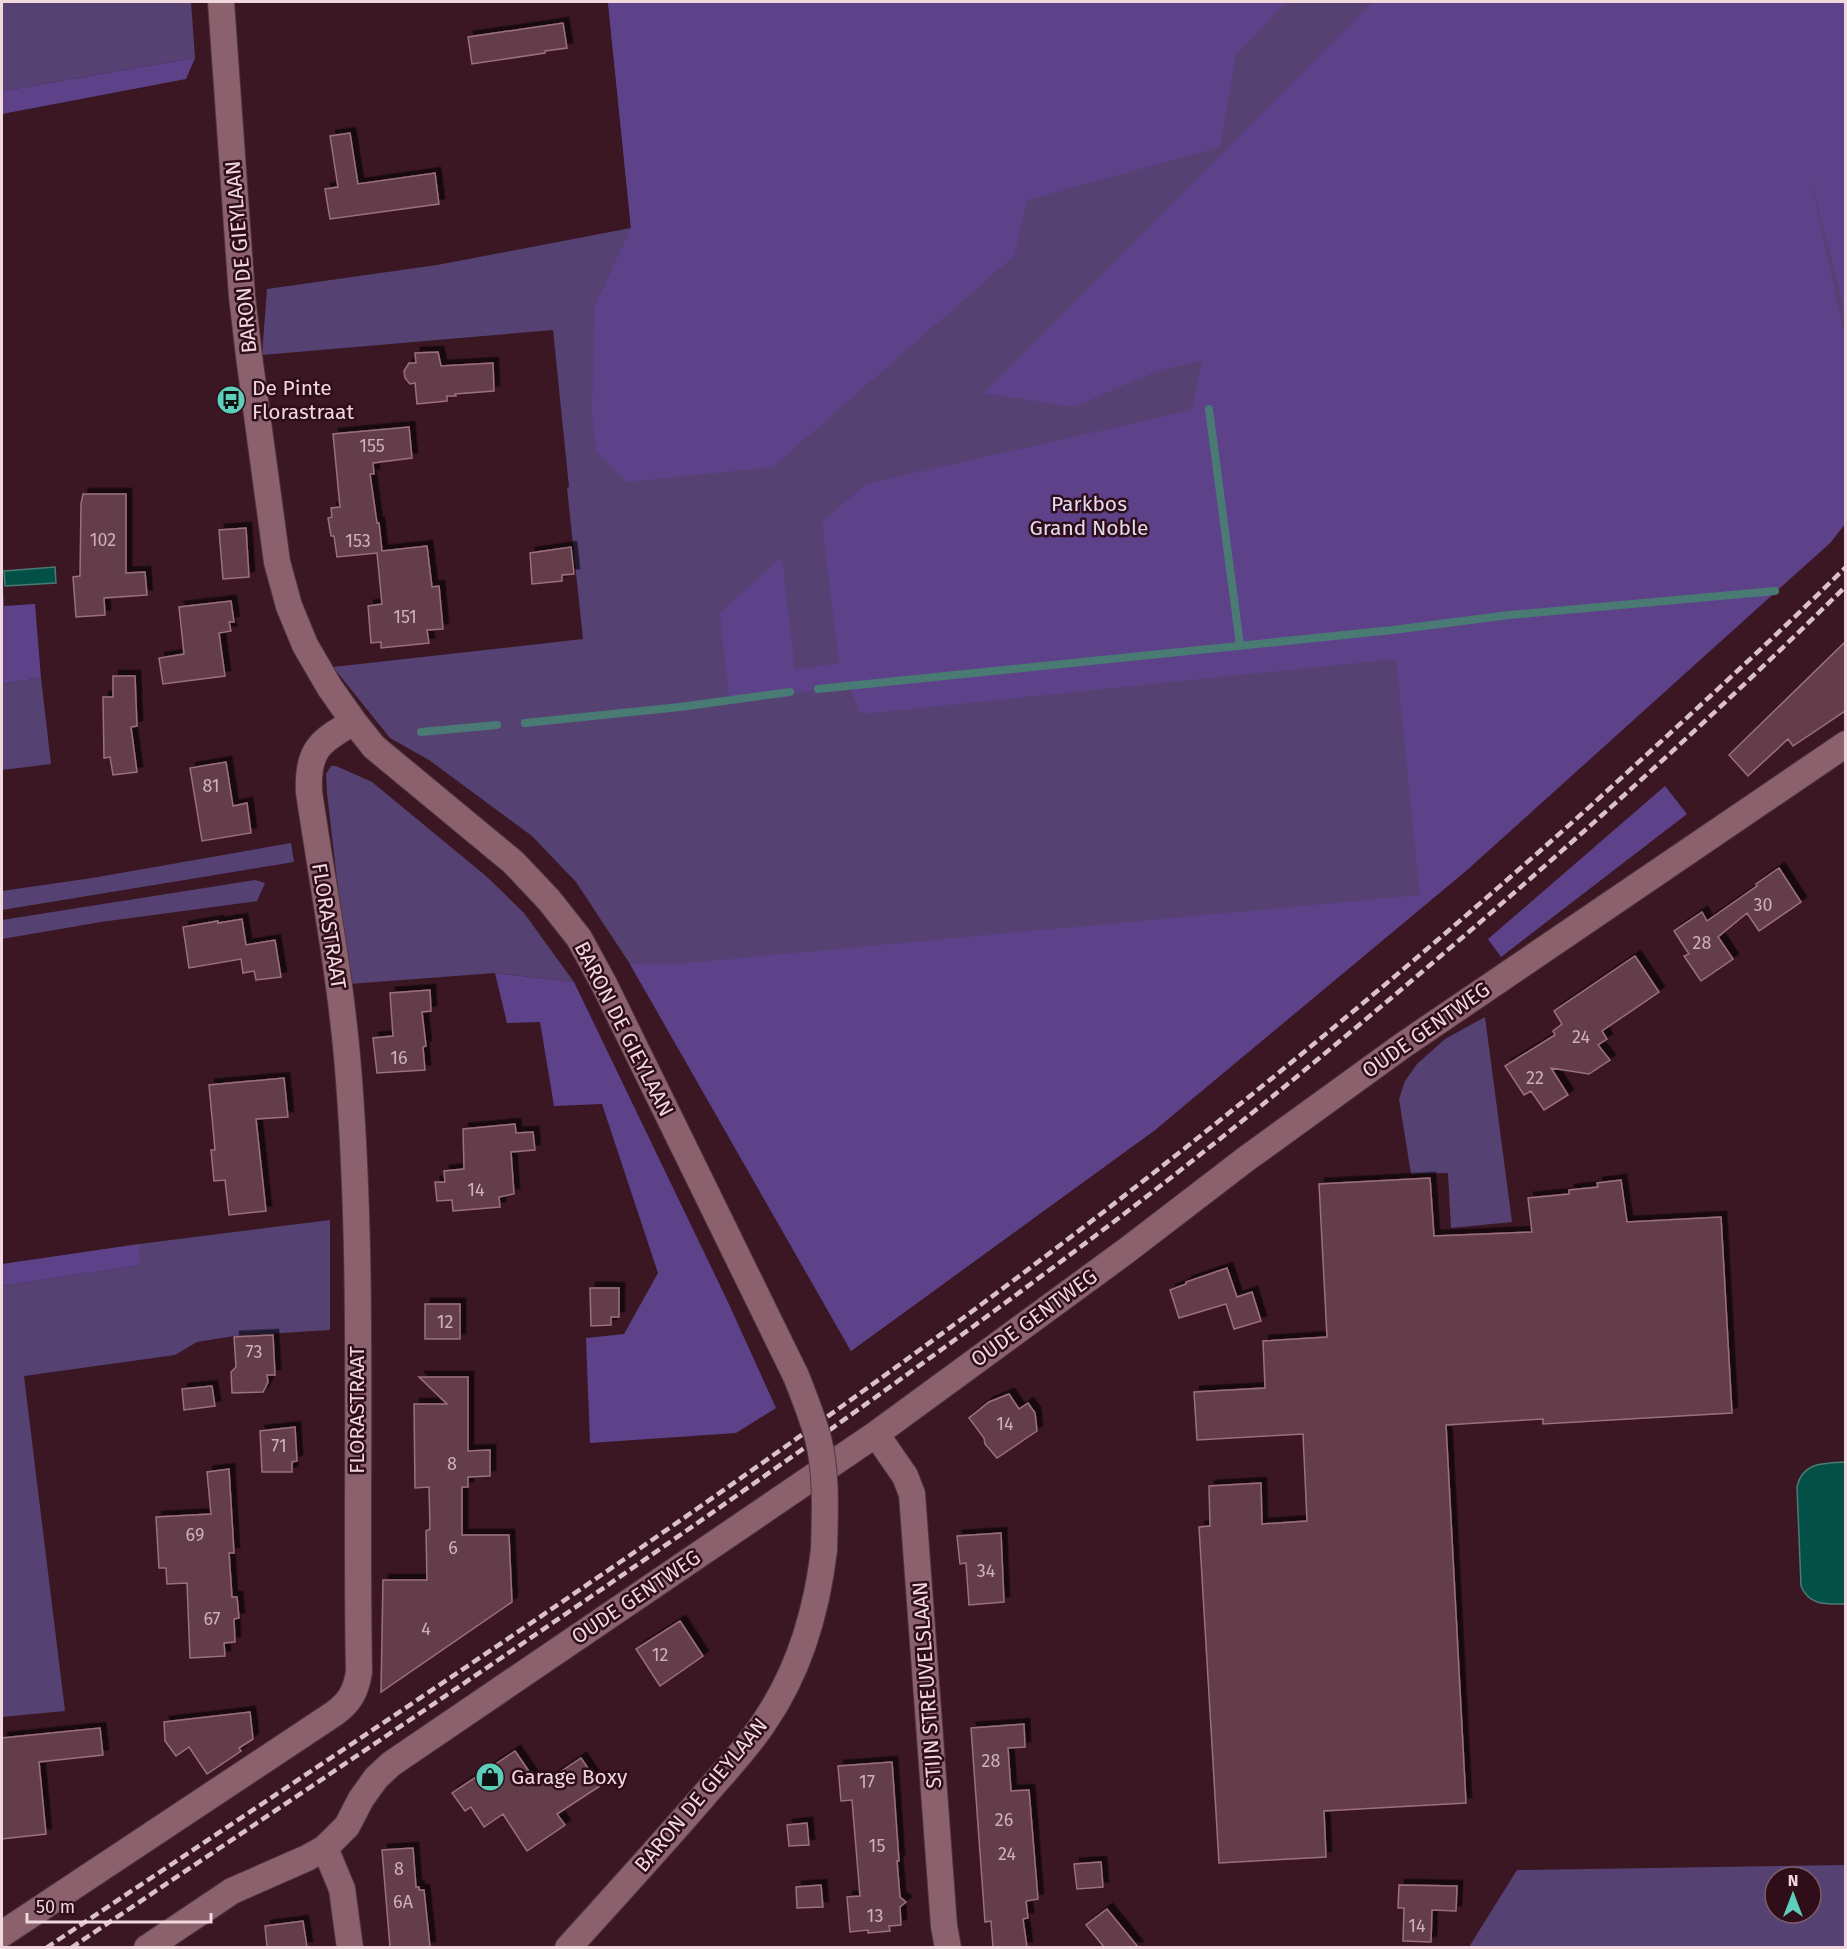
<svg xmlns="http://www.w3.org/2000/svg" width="1847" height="1949" viewBox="0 0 1847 1949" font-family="'Fira Sans',sans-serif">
	<defs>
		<filter id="shadow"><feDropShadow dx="5.5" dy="-5.5" stdDeviation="0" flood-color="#0009"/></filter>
	</defs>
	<rect width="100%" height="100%" fill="#3a1723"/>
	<path fill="#554273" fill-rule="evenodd" d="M2 2H191L195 58 2 91Z
		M608 2H1845V524L1830 543 1775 591 1155 1130 851 1351 630 964 576 882 532 836 429 760 390 738 333 667 583 639 567 488 569 487 553 330 262 355 267 289 437 265 631 228Z
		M41 678 51 764 2 770V684Z
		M331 766H336L372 782 486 876 524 913 574 982 495 973 349 984 327 793 326 774Z
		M291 843 294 862 2 910V891L92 878Z
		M255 880 265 883 257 901 101 922 2 939V920Z
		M1485 1017 1512 1222 1451 1228 1448 1173 1411 1174 1399 1099 1405 1081 1417 1064 1445 1039Z
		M330 1220V1330L234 1336 197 1342 175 1355 24 1376 65 1711 2 1717V1286L139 1265V1244Z
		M1845 1865V1947H1469L1517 1870ZM1775 1877H1811V1913H1775Z"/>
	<path fill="#5e4289" d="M608 2H1286L1236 55 1220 147 1027 200 1014 256 773 467 627 482 596 451 592 413 595 306 631 228Z
		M1373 2H1845V322L1841 295 1810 177 1845 339V524L1830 543 1466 871 1155 1130 851 1351 630 964H677L1420 895 1396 659 861 714 849 686 729 701 720 613 782 557 795 670 839 663 822 522 866 484 1192 410 1202 360 1157 371 1073 407 984 393Z
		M195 58 186 79 2 114V91Z
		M2 566 4 606 35 604 41 678 2 684Z
		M1665 786 1687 814 1501 957 1488 939Z
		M495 973 574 982 727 1300 776 1408 736 1433 590 1443 586 1338 624 1334 658 1273 602 1104 554 1106 540 1022 507 1023Z
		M139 1244 140 1265 2 1286V1264Z"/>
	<path fill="#035146" stroke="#4a7a74" stroke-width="1.5" d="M55 567 56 583 5 586 4 571Z
		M1845 1462V1604C1827 1604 1809 1606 1801 1586L1797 1487C1802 1462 1824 1463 1845 1462Z"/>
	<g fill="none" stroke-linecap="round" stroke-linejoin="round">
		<path stroke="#4a7a74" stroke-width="8" d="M1209 409 1240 645
			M818 689 1393 630 1509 615 1775 591
			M525 723 680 707 790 692
			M421 732 497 725"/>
	</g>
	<path fill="#633d48" stroke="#9b707c" stroke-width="1.5" filter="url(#shadow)" d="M563 23 567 48 545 51V53L472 64 468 37Z
		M350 133 358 184 435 173 439 204 330 219 325 189 338 187 330 136Z
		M438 352 441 366 493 363 494 391 455 394 456 396H447V401L417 404 415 383 410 384 405 378 404 371 409 363H416L415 353Z
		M409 427 412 458 373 463 374 474H370L377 523H379L382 551 427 546 432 587 439 586 443 629 427 630 429 643 381 648V642L371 643 368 606 382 604 377 553 337 557 334 536H331L328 518 332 517 331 508 340 507 333 434Z
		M83 494H126V573L145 572 147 595 104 598 105 615 76 617 73 577 80 576 81 504Z
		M246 528 249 577 223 579 219 530Z
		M571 547 574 574 562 575V581L532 584 530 553Z
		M231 601 234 622H229L231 631 219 633 225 676 163 684 159 658 184 654 179 607Z
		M1845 642V711L1793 746 1788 739 1748 776 1729 755Z
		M113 676H135L137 726 131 727 137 772 113 775 110 757 104 758 103 697H113Z
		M226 762 233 806 247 803 251 833 202 841 190 768Z
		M1779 868 1801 902 1759 931 1747 913 1718 937 1733 959 1701 981 1684 956 1689 954 1674 931 1702 912 1707 921 1757 886 1756 884Z
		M242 919 246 945 275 940 281 977 256 980 254 971 243 973 241 959 189 968 183 927 218 921V923Z
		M1635 956 1659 992 1602 1031 1607 1039 1598 1045 1610 1060 1589 1074 1551 1068 1568 1095 1544 1110 1531 1091 1524 1095 1505 1066 1555 1035 1553 1031 1562 1024 1554 1011Z
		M430 990 431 1011 422 1012 426 1046 423 1047 425 1070 377 1073 373 1038 393 1036 390 993Z
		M284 1078 288 1117 256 1119 266 1211 229 1215 225 1180 214 1181 211 1150H215L209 1085Z
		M515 1124 516 1133 533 1132 535 1150 511 1152 514 1194 499 1197 500 1207 453 1211 452 1200 437 1201 435 1182H445L444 1171 464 1169 463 1129Z
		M1430 1178 1434 1236 1532 1232 1528 1198 1569 1194V1190L1598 1187 1597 1183 1621 1180 1627 1222 1721 1217 1732 1413 1543 1424V1419L1446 1425 1466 1803 1324 1811 1326 1857 1219 1863 1199 1527 1210 1526 1209 1486 1261 1483 1262 1524 1307 1521 1303 1434 1197 1440 1194 1392 1265 1388 1263 1341 1327 1337 1319 1184Z
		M1227 1268 1237 1297 1252 1292 1261 1321 1234 1329 1226 1304 1179 1318 1170 1290 1186 1284V1282Z
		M590 1288H619V1317H611V1325L591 1326Z
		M425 1304H460V1339H425Z
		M273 1335 275 1375H267L268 1382 263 1392 232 1393 231 1372 236 1367 234 1337Z
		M419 1377H468V1451L490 1450V1476L468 1477V1487H462V1535H509L512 1602 381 1692 383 1580H427L426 1531 430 1529 429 1487 415 1488 414 1404H447Z
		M212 1386 215 1406 184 1410 182 1389Z
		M1009 1394 1019 1409 1028 1403 1035 1413 1037 1431 997 1458 985 1444 984 1438 969 1418 989 1402Z
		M295 1427 297 1461 292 1462V1472H262L260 1431Z
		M229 1469 234 1553H229L232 1597H237L239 1618 234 1619 235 1642 224 1643 225 1656 190 1658 187 1583 167 1584 166 1568H159L156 1517 211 1514 207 1472Z
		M1001 1533 1004 1602 969 1605 966 1563 960 1564 957 1536Z
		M680 1621 703 1656 660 1686 636 1649Z
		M250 1712 253 1739 239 1748 241 1751 207 1774 189 1747 176 1756 165 1741 164 1722Z
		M1024 1724 1025 1747 1008 1748 1011 1791 1029 1790 1038 1899 1026 1901 1028 1918 1023 1919 1027 1947H993L991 1921 985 1922 971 1728Z
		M100 1728 103 1755 39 1762 46 1834 2 1839V1738Z
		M515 1751 539 1786 581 1758 600 1786 557 1814 565 1825 527 1851 503 1814 484 1827 471 1807 465 1811 452 1793Z
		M892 1762 899 1861H897L900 1897 906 1902 900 1907 901 1925 889 1926 890 1931 868 1933V1930L850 1932 847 1897 860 1896 852 1800 841 1801 838 1766Z
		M807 1823 809 1845 789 1846 787 1825Z
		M413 1848 416 1887H419V1890H424L430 1947H390L382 1850Z
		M1101 1862 1103 1887 1077 1889 1074 1864Z
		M821 1885 823 1907 797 1908 796 1887Z
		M1399 1885 1457 1886 1456 1911 1432 1910 1431 1942 1403 1941 1404 1908H1398Z
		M1107 1909 1138 1947H1104L1086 1925Z
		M303 1921 307 1947H267L265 1926Z"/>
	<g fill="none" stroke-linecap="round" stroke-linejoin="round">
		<g stroke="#51353e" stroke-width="28">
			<path id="minor" d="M221 2 242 296 249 356 277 562 289 606 305 645 330 688 354 722 374 747 513 862 549 900 579 938 604 984 796 1376
				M876 1434 905 1476 912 1494 944 1926 948 1948
				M325 1848 342 1889 350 1948
				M2 1934 335 1713C350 1702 356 1691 359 1672 355 1467 365 1261 347 1056 339 968 322 880 309 792 307 751 319 741 354 722
				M147 1948 232 1891 307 1858 325 1848 347 1826 361 1799 376 1778 391 1764 876 1434 1126 1251 1246 1159 1402 1046 1846 744
				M568 1948C613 1898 658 1849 702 1798 723 1773 747 1749 765 1721 799 1671 817 1609 824 1550"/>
		</g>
		<use href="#minor" stroke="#8b616d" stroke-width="26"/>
		<path stroke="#dac0c7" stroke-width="4.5" stroke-dasharray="9 4.5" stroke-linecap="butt" d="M46 1948C372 1730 701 1515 1014 1280 1215 1129 1409 969 1596 801 1680 724 1765 647 1846 567
			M71 1948C426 1709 783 1473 1124 1214 1210 1148 1295 1079 1378 1009 1539 874 1696 734 1846 586"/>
		<g stroke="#51353e" stroke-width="28" stroke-linecap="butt">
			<path id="minor-bridge" d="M796 1376C804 1396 812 1416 818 1438 827 1474 825 1513 824 1550"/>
		</g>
		<use href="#minor-bridge" stroke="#8b616d" stroke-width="26"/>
	</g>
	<defs>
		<g id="bus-disc" transform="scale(1.5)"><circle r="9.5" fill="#5cceba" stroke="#2f0d19"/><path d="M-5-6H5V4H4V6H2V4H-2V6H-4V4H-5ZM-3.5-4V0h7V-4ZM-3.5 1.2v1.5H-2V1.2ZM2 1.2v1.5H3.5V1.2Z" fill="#111"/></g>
		<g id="shop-disc" transform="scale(1.5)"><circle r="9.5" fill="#5cceba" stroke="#2f0d19"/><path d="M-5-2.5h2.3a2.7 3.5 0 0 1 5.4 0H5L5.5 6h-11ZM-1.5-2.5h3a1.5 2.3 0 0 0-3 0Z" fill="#111"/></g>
	</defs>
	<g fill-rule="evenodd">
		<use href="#bus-disc" x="231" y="400"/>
		<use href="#shop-disc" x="490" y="1777"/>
	</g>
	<g text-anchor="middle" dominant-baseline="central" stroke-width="5" stroke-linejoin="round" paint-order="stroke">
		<g font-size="18" fill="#cdb1b8">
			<text x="372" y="446">155</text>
			<text x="103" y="540">102</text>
			<text x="358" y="541">153</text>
			<text x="405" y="617">151</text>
			<text x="211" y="786">81</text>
			<text x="1763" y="905">30</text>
			<text x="1702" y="943">28</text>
			<text x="1581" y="1037">24</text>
			<text x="399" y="1058">16</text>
			<text x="1535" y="1078">22</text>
			<text x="476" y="1190">14</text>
			<text x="445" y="1322">12</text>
			<text x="254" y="1352">73</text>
			<text x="1005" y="1424">14</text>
			<text x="279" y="1446">71</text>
			<text x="452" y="1464">8</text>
			<text x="195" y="1535">69</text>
			<text x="453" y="1548">6</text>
			<text x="986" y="1571">34</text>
			<text x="212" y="1619">67</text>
			<text x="426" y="1629">4</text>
			<text x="660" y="1655">12</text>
			<text x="991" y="1761">28</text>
			<text x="867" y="1782">17</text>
			<text x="1004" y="1820">26</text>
			<text x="877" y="1846">15</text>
			<text x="1007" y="1854">24</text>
			<text x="399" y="1869">8</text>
			<text x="403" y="1902">6A</text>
			<text x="875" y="1916">13</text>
			<text x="1417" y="1926">14</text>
		</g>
		<g font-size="21" fill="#f0d8de" stroke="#2f0d19">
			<text transform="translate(241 257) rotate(-95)">BARON DE GIEYLAAN</text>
			<text transform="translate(329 926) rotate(81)">FLORASTRAAT</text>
			<text transform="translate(624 1029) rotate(63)">BARON DE GIEYLAAN</text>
			<text transform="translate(1426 1030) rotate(-35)">OUDE GENTWEG</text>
			<text transform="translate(1034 1318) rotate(-36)">OUDE GENTWEG</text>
			<text transform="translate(357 1410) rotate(-90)">FLORASTRAAT</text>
			<text transform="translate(636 1597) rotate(-34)">OUDE GENTWEG</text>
			<text transform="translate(927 1685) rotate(-94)">STIJN STREUVELSLAAN</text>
			<text transform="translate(701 1795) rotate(-50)">BARON DE GIEYLAAN</text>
		</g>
		<g font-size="21" fill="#f0d8de" stroke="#2f0d19" text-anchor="start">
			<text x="252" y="388">De Pinte<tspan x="252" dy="24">Florastraat</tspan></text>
			<text x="511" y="1777">Garage Boxy</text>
		</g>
		<g font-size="21" fill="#e2dcf1" stroke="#2f0d19">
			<text x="1089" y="504">Parkbos<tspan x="1089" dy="24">Grand Noble</tspan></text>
		</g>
	</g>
	<rect width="1847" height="1949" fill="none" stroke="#f0d8de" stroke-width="6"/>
	<g transform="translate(1793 1895)"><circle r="28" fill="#2f0d19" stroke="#7c5e68" stroke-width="1.5"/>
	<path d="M0-4.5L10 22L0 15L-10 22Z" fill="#5cceba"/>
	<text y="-9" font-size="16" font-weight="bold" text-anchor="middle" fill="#f0d8de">N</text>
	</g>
	<path d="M27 1913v9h184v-9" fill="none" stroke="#f0d8de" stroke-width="3"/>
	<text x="36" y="1913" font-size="18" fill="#f0d8de" stroke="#2f0d19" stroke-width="4.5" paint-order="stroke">50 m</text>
</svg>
